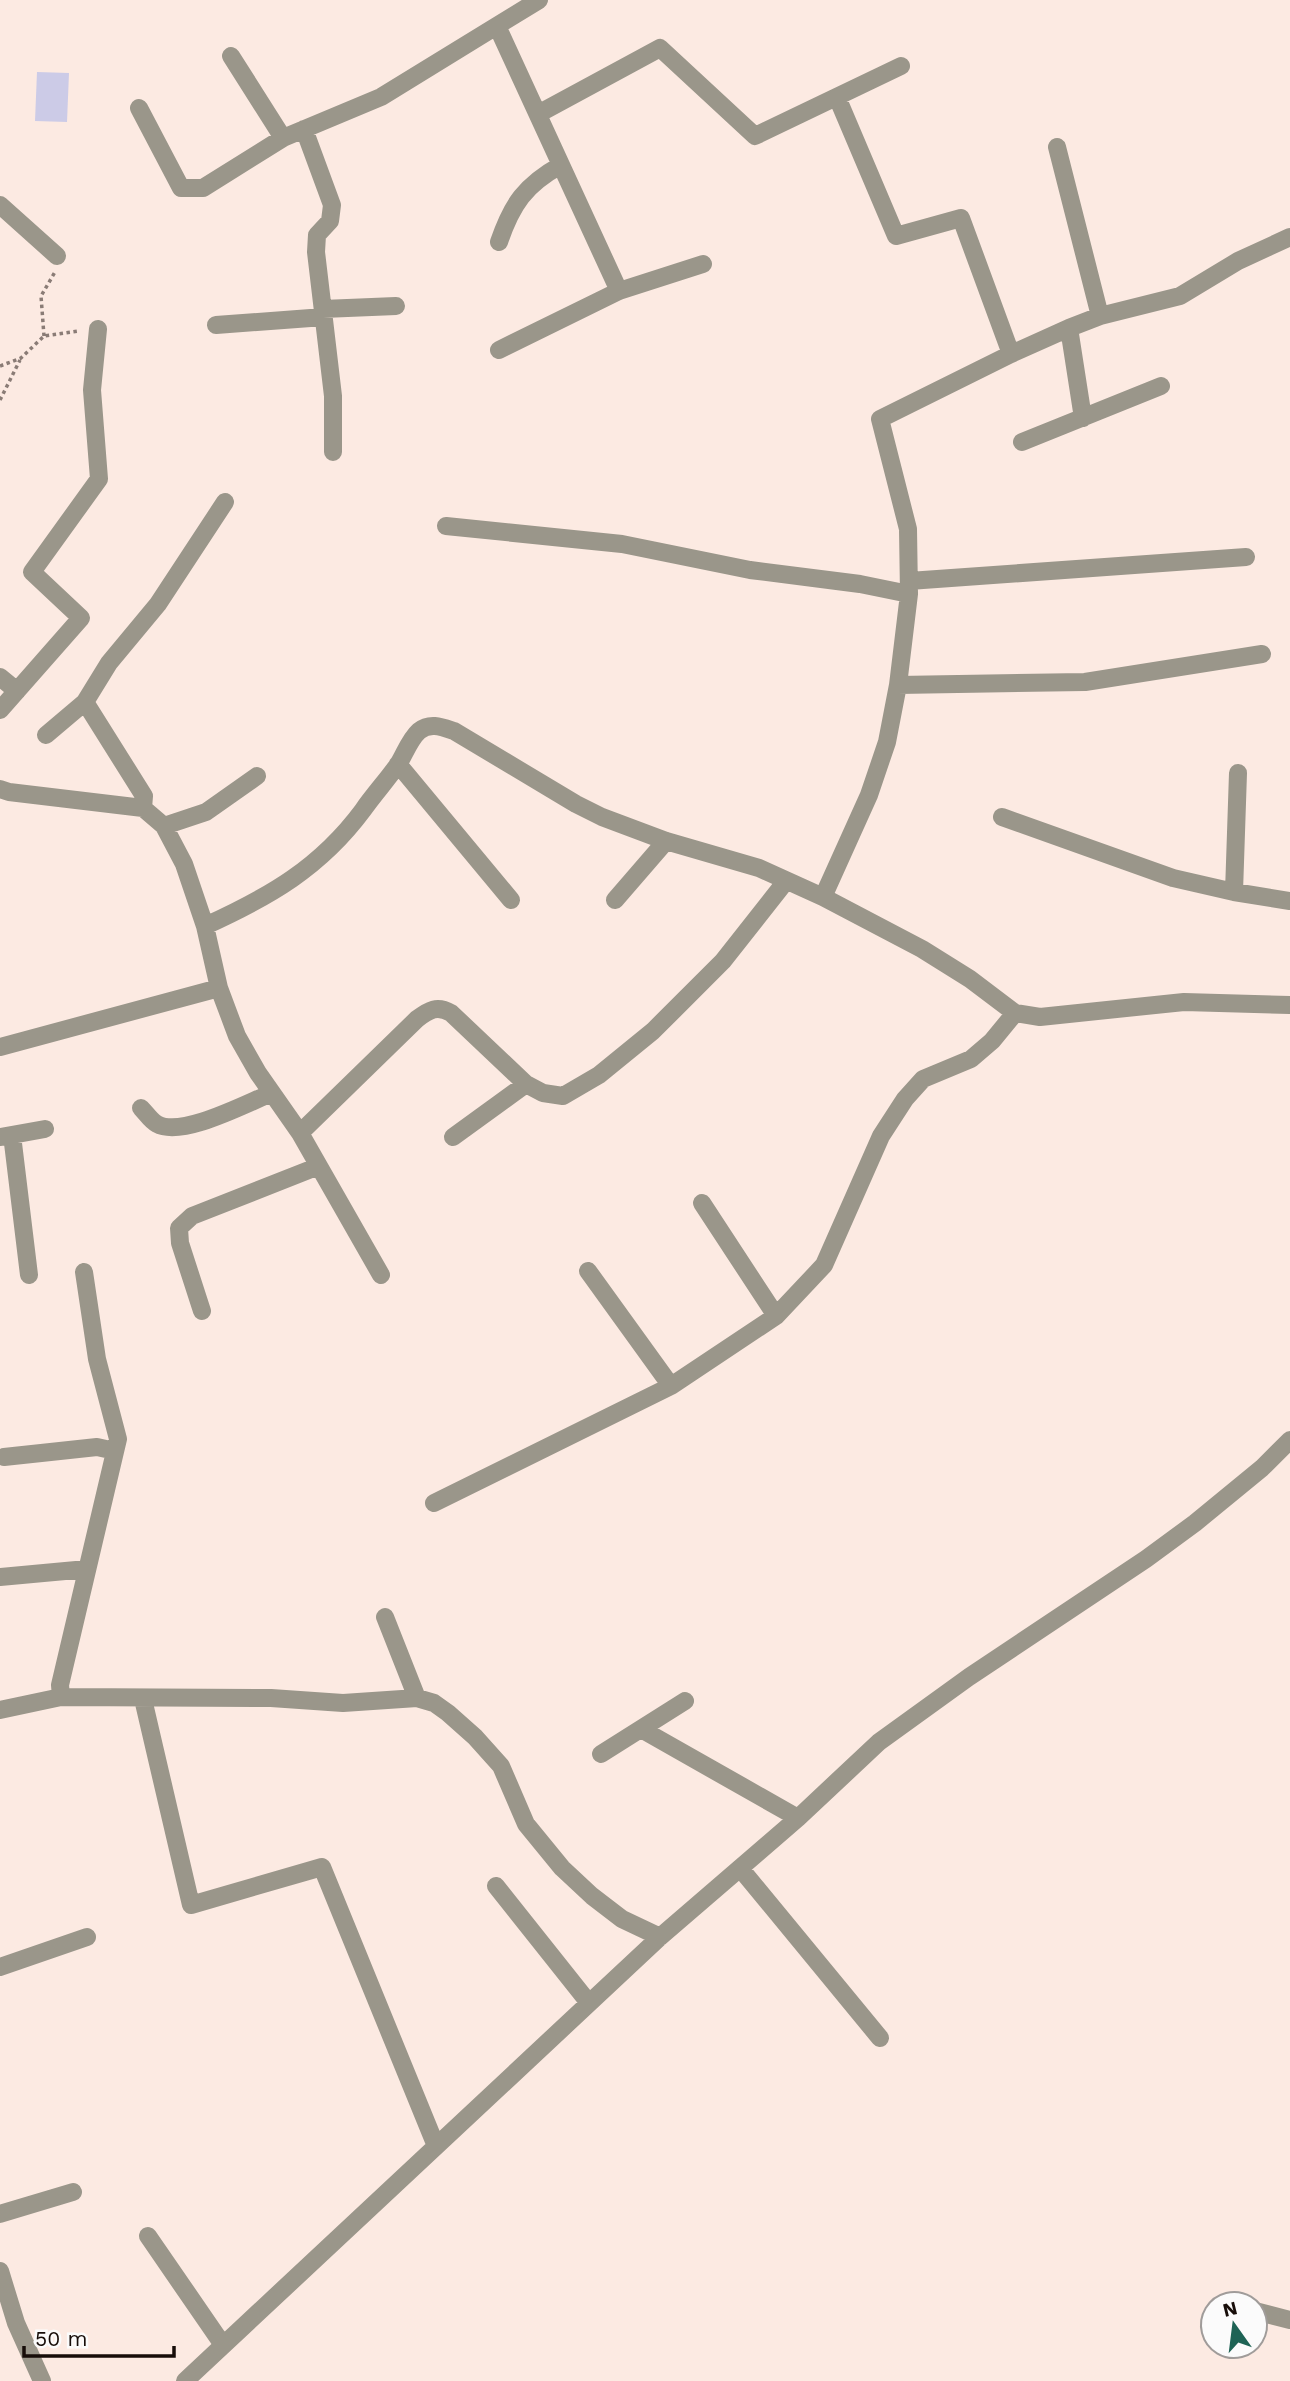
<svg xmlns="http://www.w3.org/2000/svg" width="1290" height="2381" viewBox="0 0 1290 2381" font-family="'Work Sans',sans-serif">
	<rect width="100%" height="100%" fill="#fceae2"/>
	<path fill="#cccbe7" d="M37 72 69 73 67 122 35 121Z"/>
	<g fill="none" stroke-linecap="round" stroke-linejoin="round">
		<path stroke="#8a7c76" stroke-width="3.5" stroke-dasharray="3.5 3.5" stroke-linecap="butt" d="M44 336 41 296 55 272
			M0 366 21 358 44 336 79 331
			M0 400 20 360"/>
		<path stroke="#9a968a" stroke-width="18" d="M497 26 619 291
			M231 56 283 138
			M837 97 896 236 961 218 1011 354
			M139 108 181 188H203L283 138 381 97 539 0
			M538 114 660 48 755 136 901 66
			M304 129 332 205 330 221 317 235 316 252 333 396V452
			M1057 147 1100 316
			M0 205 57 256
			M499 242C512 204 525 185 561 165
			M323 309 396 306
			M216 325 324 317
			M1069 328 1083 418
			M499 350 619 291 703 264
			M1022 442 1161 386
			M446 526 622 544 750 570 860 584 909 594
			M909 581 1246 557
			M0 677 17 691
			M898 685 1085 682 1262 654
			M85 702 144 796 143 808
			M0 710 81 618 32 572 99 479 92 390 98 329
			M46 735 85 702 109 663 158 604 225 502
			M398 764 511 900
			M0 789 9 792 143 808 164 826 184 864 205 926 219 988 237 1036 258 1073 300 1133 381 1275
			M1002 817 1173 878 1234 892 1290 901
			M164 826 206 812 257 776
			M1234 892 1238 773
			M823 897 869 795 887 742 898 685 909 594 908 529 880 419 1011 354 1069 328 1100 316 1180 296 1238 261 1290 237
			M615 900 666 841
			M205 926C269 897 320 868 363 810 374 794 388 779 399 763 405 753 410 739 419 731 430 722 442 727 454 731L576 804 602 817 666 841 759 868 823 897 922 949 970 979 1015 1013 1040 1017 1184 1002 1290 1005
			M0 1047 219 988
			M141 1108C146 1113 151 1121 157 1124 182 1138 247 1103 272 1093
			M300 1133 417 1019C429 1010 437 1005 451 1013L526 1084 543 1093 563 1096 599 1075 653 1031 723 961 786 881
			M12 1135 29 1275
			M1 1137 45 1129
			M453 1137 526 1084
			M702 1203 776 1316
			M588 1271 671 1386
			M202 1311 180 1243 179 1228 192 1216 319 1166
			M4 1457 97 1447 115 1451
			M434 1503 671 1386 776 1316 824 1265 881 1136 905 1099 923 1079 971 1059 992 1041 1015 1013
			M0 1577 87 1569
			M385 1617 417 1698
			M61 1697 60 1685 118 1439 97 1359 84 1272
			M143 1699 191 1905 322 1867 436 2146
			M0 1710 61 1697 271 1698 343 1703 417 1698 434 1703 448 1713 475 1737 501 1766 526 1824 562 1868 592 1896 622 1919 660 1937
			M641 1729 798 1818
			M601 1754 685 1701
			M740 1868 880 2038
			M496 1886 589 2003
			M0 1967 87 1937
			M0 2214 73 2192
			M148 2236 223 2345
			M0 2271 16 2323 42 2381
			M1255 2311 1290 2320
			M185 2381 660 1937 798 1818 879 1742 969 1677 1146 1559 1195 1523 1262 1468 1290 1440"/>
	</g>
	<g transform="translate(1234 2325) rotate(346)"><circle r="33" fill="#fbfbfb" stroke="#a09c9a" stroke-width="2"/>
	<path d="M0-5L12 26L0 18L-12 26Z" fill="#1e6355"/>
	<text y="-10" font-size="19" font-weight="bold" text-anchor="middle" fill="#170d09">N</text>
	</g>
	<path d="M24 2346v10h150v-10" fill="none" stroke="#170d09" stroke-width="3.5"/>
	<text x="35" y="2346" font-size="21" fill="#170d09" stroke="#fbfbfb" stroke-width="5" paint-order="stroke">50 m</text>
</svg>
